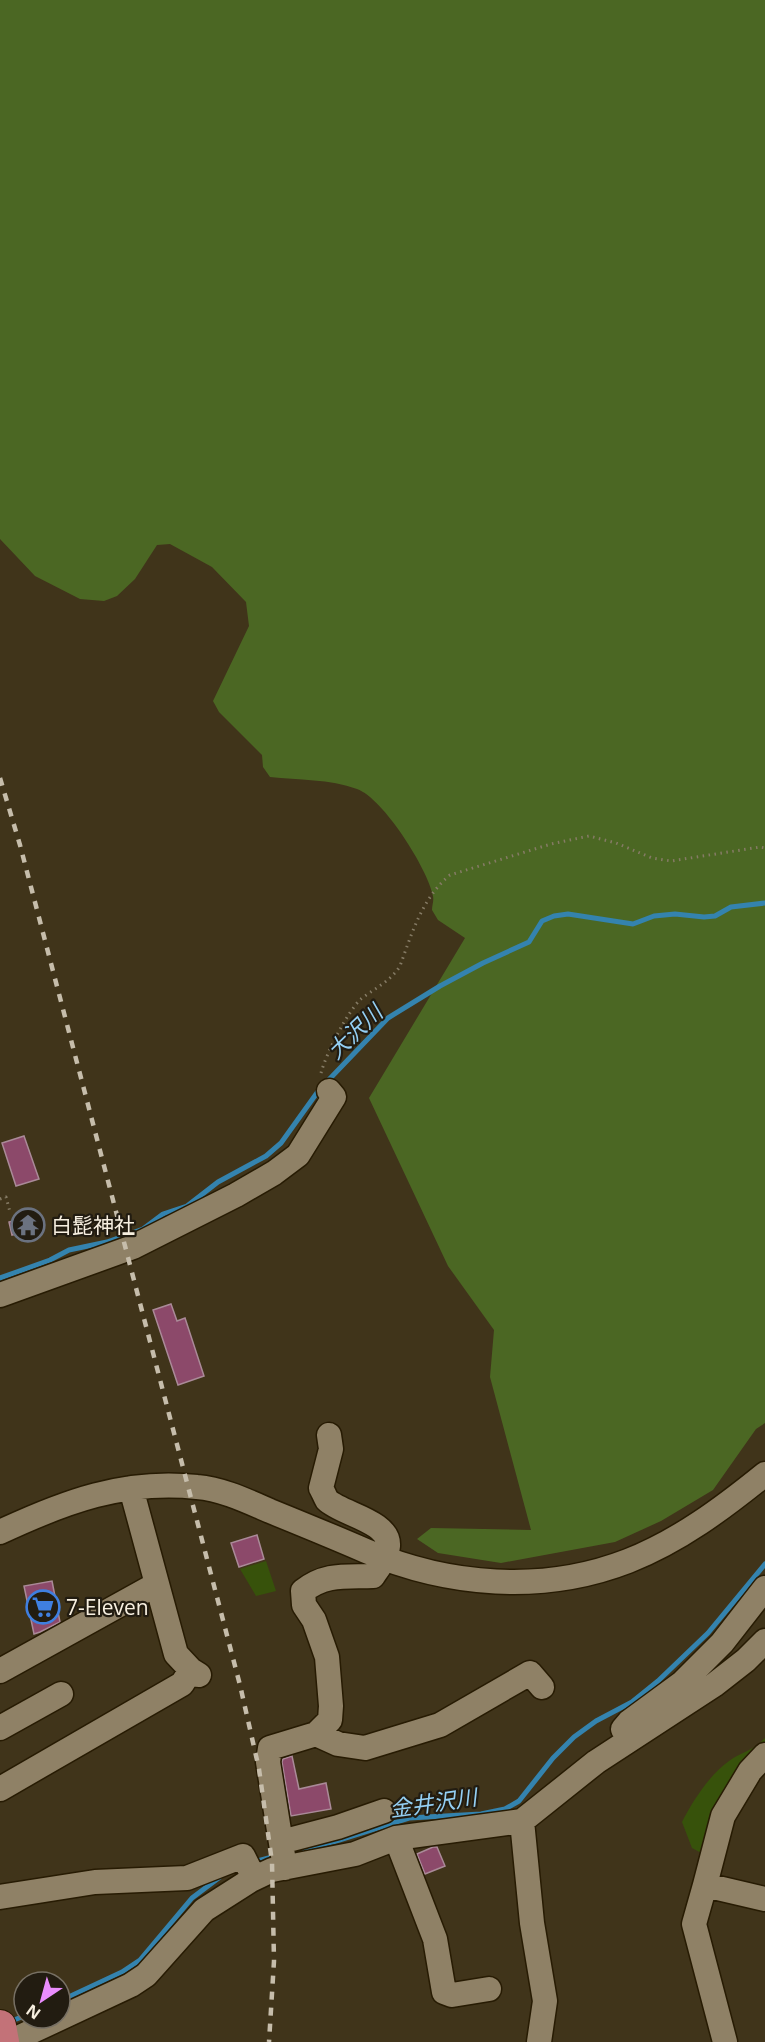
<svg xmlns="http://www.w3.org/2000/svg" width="765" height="2042" viewBox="0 0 765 2042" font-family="'Open Sans','Noto Sans JP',sans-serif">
	<rect width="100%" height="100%" fill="#40341a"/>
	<path fill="#37520b" d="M266 1561 276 1591 256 1596 240 1569Z
		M765 1738V1745L705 1855 692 1848 682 1822C692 1802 710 1774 729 1761 743 1751 751 1752 765 1738Z"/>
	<path fill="#4b6723" d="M0 0H765V1423L756 1429 713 1490 661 1521 615 1542 501 1563 438 1553 417 1539 431 1528 531 1530 490 1377 494 1330 448 1266 369 1098 465 938 438 920 432 910C432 905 434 901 433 896 428 869 383 798 357 789 330 779 298 780 270 777L263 767 262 755 219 712 213 701 249 626 246 602 212 567 170 544 157 545 135 579 117 596 104 601 80 599 35 576 0 539Z"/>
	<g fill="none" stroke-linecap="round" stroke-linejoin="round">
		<path stroke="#3483ae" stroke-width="5" d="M0 1278 50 1260 69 1250 107 1242 143 1229 163 1214 187 1206 218 1182 266 1156 281 1143 319 1090 388 1018 440 986 483 963 529 942 542 921 554 916 568 914 633 924 654 916 675 914 704 917 715 916 731 907 765 903
			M291 1852 336 1841 409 1818 481 1814 505 1809 519 1801 553 1758 574 1737 596 1721 632 1702 658 1681 708 1633 765 1564
			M253 1862 276 1856
			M60 2001 122 1972 140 1960 192 1898 220 1877
			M9 2022 24 2016"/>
	</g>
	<path fill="#8c496a" stroke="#aa8a98" stroke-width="1.5" d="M24 1136 39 1179 16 1186 2 1143Z
		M40 1214 43 1227 12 1235 9 1222Z
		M171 1304 177 1321 185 1318 204 1376 178 1385 153 1310Z
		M257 1535 264 1559 239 1567 231 1543Z
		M52 1581 60 1622 40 1632 34 1634 24 1586Z
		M292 1756 299 1789 326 1783 331 1809 291 1816 282 1762 283 1759Z
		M433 1847H437L445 1866 425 1874 417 1854Z"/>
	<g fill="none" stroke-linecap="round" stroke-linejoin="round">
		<g stroke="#271b03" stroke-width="27">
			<path id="minor" d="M0 1295 133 1247 236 1195 274 1173 298 1155 334 1097 329 1091
				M131 1488 176 1654 191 1670 199 1675
				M0 1532C64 1502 125 1479 197 1487 222 1489 247 1501 270 1511 302 1524 334 1537 366 1551 448 1586 543 1594 628 1561 679 1541 723 1508 765 1474
				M0 1671 157 1584
				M0 1728 61 1694
				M623 1729 629 1722 682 1683 722 1643 765 1588
				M316 1734 338 1744 365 1748 440 1725 530 1673 542 1687
				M765 1755 750 1771 723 1816 705 1885 765 1899
				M0 1789 182 1684 191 1670
				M522 1821 532 1923 545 2001 539 2042
				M396 1838 435 1939 444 1992 452 1995 489 1989
				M281 1842 338 1827 384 1811
				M285 1868 268 1762 270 1748 316 1734 330 1720 331 1706 327 1657 314 1620 304 1605 303 1591C326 1573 346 1577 373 1576 379 1567 387 1557 388 1546 390 1521 341 1514 327 1500 325 1497 323 1491 321 1488L331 1449 329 1435
				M705 1885 694 1924 725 2042
				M0 1897 95 1882 187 1878 243 1856 254 1878
				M9 2042 131 1985 146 1975 204 1910 251 1880 272 1870 355 1854 396 1838 522 1821 596 1762 714 1685 746 1660 765 1641"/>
		</g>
		<g stroke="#271b03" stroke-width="34">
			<path id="major" d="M0 2026 3 2042"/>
		</g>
		<path stroke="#857b65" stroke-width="3" stroke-dasharray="1.5 4.5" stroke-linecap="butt" d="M321 1073C326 1054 347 1012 361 999 375 988 391 981 400 966 412 933 422 898 450 875L551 844 589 836 616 843 652 858 671 861 760 847 765 848
			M0 1199 6 1197 10 1212"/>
		<use href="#minor" stroke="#8f8166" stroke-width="24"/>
		<use href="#major" stroke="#c37278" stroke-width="32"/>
		<path stroke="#c6bdab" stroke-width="4.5" stroke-dasharray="8 8" stroke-linecap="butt" d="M0 778 20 845 240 1685 259 1769 272 1862 274 1961 269 2042"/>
	</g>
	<defs>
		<g id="temple-ring" transform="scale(1.725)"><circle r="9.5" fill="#221c11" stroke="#6b7280" stroke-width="1.5"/><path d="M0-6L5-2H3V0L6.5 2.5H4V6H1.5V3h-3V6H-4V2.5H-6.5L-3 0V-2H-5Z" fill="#6b7280"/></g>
		<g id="supermarket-ring" transform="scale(1.725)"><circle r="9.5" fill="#221c11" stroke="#3f7fe0" stroke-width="1.5"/><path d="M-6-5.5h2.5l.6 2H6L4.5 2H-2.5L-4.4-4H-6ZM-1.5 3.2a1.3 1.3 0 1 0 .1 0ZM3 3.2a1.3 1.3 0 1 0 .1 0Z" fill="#3f7fe0"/></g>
	</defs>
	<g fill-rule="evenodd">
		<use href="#temple-ring" x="28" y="1225"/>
		<use href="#supermarket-ring" x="43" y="1607"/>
	</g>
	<g text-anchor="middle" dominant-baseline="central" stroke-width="4.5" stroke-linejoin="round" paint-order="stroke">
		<g font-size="21" fill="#f7efe0" stroke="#221c11" text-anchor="start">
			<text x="51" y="1225">白髭神社</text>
			<text x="66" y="1607">7-Eleven</text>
		</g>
		<g font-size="22" font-style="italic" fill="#94cff3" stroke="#221c11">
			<text transform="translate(354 1031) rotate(-44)">大沢川</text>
			<text transform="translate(433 1802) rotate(-8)">金井沢川</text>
		</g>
	</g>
	<g transform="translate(42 2000) rotate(216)"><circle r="28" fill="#221c11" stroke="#777064" stroke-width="1.5"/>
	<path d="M0-4.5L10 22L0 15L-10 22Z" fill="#ea8dfd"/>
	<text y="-9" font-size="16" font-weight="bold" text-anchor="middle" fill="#f7efe0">N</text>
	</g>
</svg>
